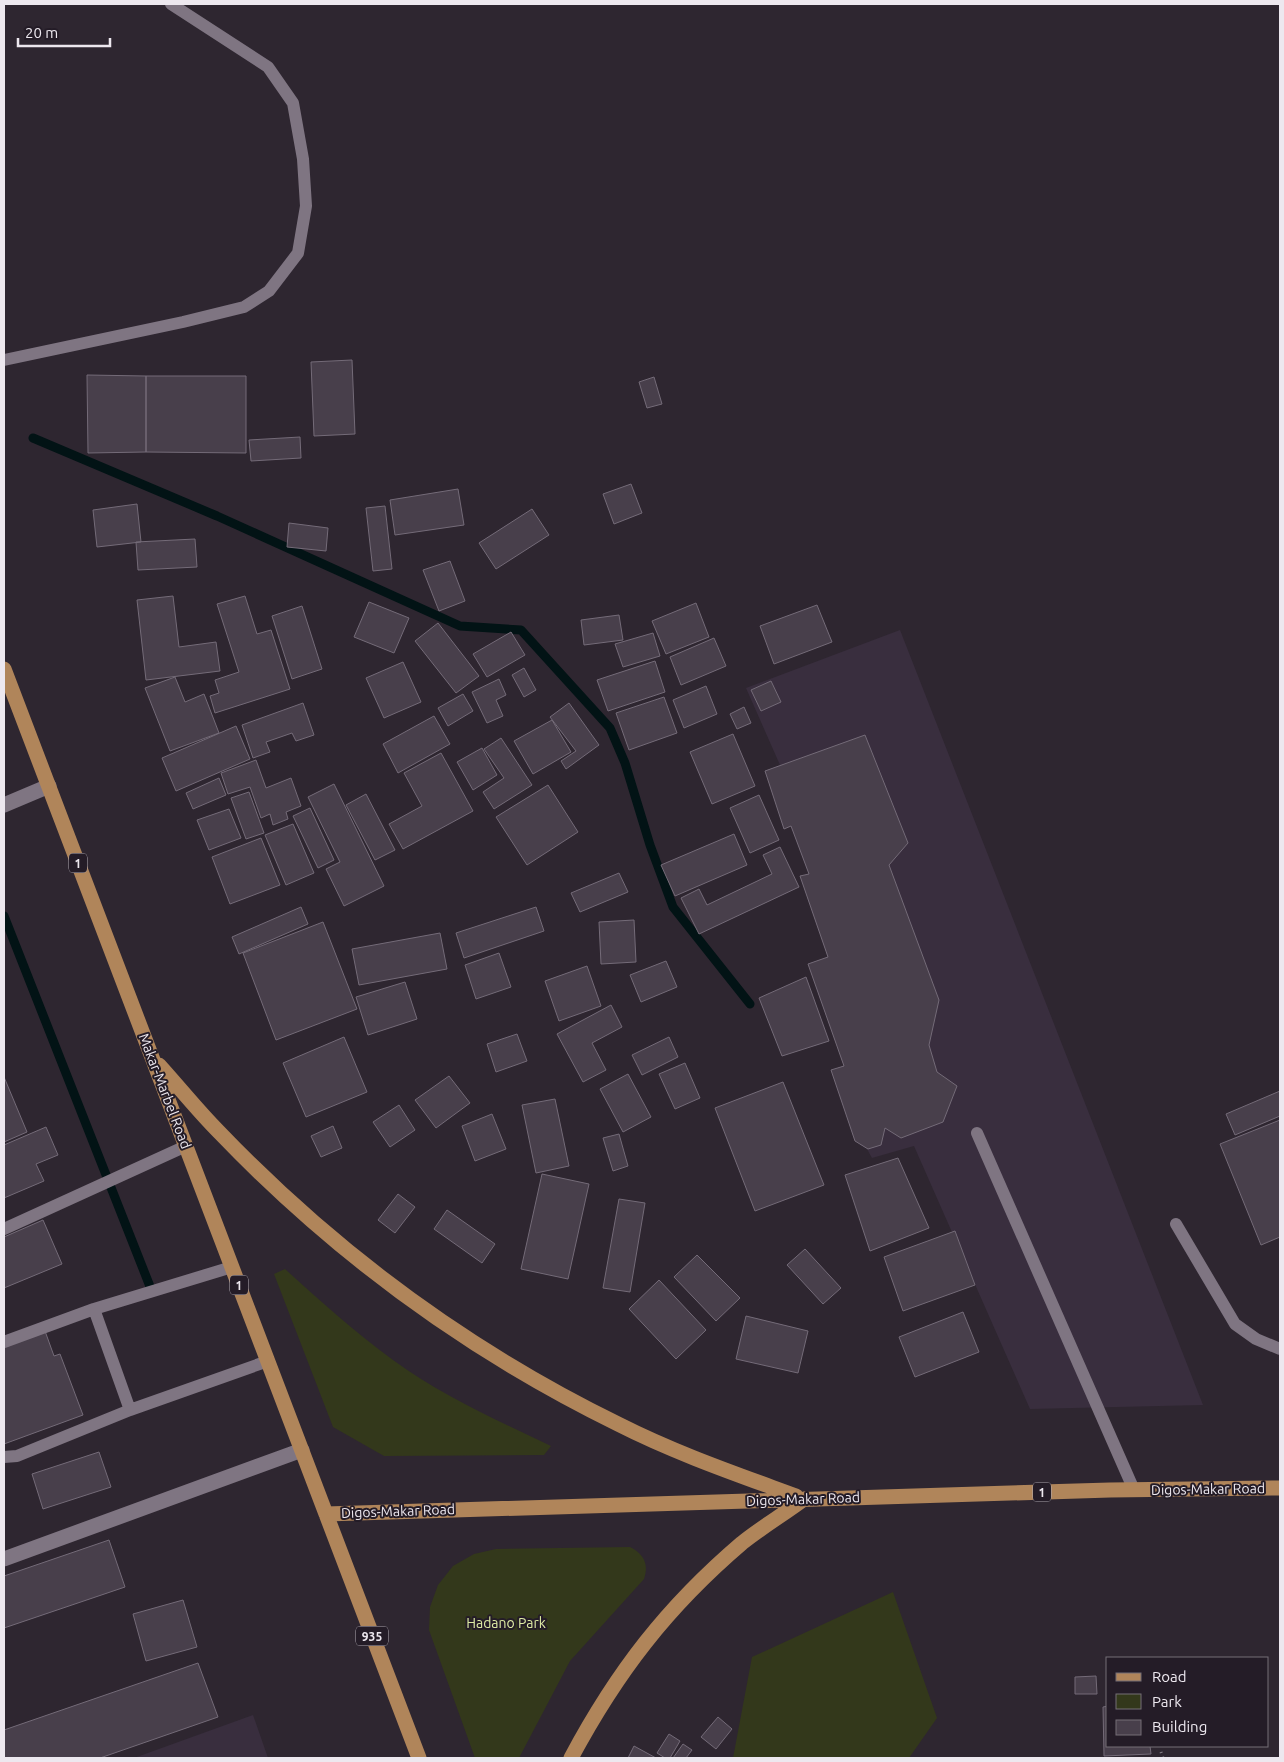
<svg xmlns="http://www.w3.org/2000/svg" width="1284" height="1762" viewBox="0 0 1284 1762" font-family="Ubuntu,sans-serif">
	<rect width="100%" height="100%" fill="#2e2630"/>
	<path fill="#392e3e" d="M900 630 1203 1405 1030 1409 914 1146 872 1158 867 1149 855 1141 831 1070 844 1066 808 964 828 957 800 876 809 874 791 826 784 829 765 771 780 765 746 688Z
		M253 1715 268 1758H134Z"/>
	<path fill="#33381b" d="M285 1269C320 1301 355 1332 393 1360 442 1396 497 1420 551 1446L544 1455 384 1456 333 1427 274 1274Z
		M630 1547C644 1554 649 1564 644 1579L570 1661 519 1758H475L429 1630 430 1607 438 1585 453 1566 474 1554 496 1549Z
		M893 1592 937 1718 909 1758H733L752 1657Z"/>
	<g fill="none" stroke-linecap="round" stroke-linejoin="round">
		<path stroke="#021315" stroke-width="9" d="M33 438 217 516 460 626 521 630 610 728 625 763 650 845 673 907 750 1004
			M4 916 151 1289"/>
	</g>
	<path fill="#483f4b" stroke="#746b78" d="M352 360 355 434 314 436 311 362Z
		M87 375 146 376V452L88 453Z
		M146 376H246V453L146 452Z
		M654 377 662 404 647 408 639 382Z
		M300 437 301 458 251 461 249 440Z
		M631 484 642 513 614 524 603 494Z
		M458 489 464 525 395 535 390 500Z
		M137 504 141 542 97 547 93 510Z
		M385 506 392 569 373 571 366 508Z
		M532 509 549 535 496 569 479 543Z
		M289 523 328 528 326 551 287 547Z
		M195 539 197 567 138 570 136 542Z
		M450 561 465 601 439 611 423 570Z
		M173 596 179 647 216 642 220 671 146 680 137 600Z
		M245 596 257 634 271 630 290 689 215 713 210 696 219 693 215 680 239 672 217 604Z
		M369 602 409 618 394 653 354 637Z
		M696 603 709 637 666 654 652 621Z
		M817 605 832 642 774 664 760 626Z
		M302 606 322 669 292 679 272 616Z
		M619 615 623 640 584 645 581 620Z
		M438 623 479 676 456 693 415 641Z
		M511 632 525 655 487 677 473 654Z
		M653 633 660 656 623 667 615 644Z
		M714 638 726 666 681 685 670 657Z
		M655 661 665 692 608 711 597 680Z
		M403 662 421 702 384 718 366 678Z
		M524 668 536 690 524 697 512 675Z
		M175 677 185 702 204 694 219 733 170 751 145 688Z
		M499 679 506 695 496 700 503 716 487 723 472 692Z
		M771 681 781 702 761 711 751 690Z
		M706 686 717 714 684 728 673 700Z
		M463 694 473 711 448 726 438 708Z
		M664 697 677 733 629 750 616 713Z
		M303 703 314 735 296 741 292 733 266 742 270 752 253 758 242 725Z
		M569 703 599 745 566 769 561 761 576 751 550 717Z
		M744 707 751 723 737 729 730 714Z
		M434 716 450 744 398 773 383 744Z
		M552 720 571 752 533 774 514 741Z
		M236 726 250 759 176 791 162 758Z
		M733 734 755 786 712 804 690 752Z
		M865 735 908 843 889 865 939 1000 929 1045 937 1072 957 1086 943 1122 901 1138 885 1128 881 1145 868 1149 855 1141 831 1070 844 1066 808 964 828 957 800 876 809 874 791 826 784 829 765 771Z
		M501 738 532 785 494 809 483 792 504 778 484 749Z
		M482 748 497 775 473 790 457 762Z
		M441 753 473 811 403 849 389 824 422 806 404 773Z
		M256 760 266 788 291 778 301 806 286 812 288 819 273 825 270 814 261 818 250 787 228 794 221 773Z
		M219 778 226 795 193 809 186 793Z
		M334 784 384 886 344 906 326 869 340 862 308 797Z
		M548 785 578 832 527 865 496 817Z
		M249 792 264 833 246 839 231 798Z
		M366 794 395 850 375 860 346 805Z
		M759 795 779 840 750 853 730 808Z
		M310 808 334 860 318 868 293 816Z
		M229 809 241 838 209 850 197 820Z
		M293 824 314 873 286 885 265 835Z
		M734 834 747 865 675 896 661 865Z
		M261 838 280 885 230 904 212 857Z
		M780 847 799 887 699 934 681 898 699 889 707 905 772 874 763 855Z
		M619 873 628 892 580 912 571 893Z
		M301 907 308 924 239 954 232 937Z
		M536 907 544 931 464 958 456 933Z
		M634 920 636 962 601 964 599 922Z
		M323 922 357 1009 276 1040 243 953Z
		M440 933 447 969 359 985 352 949Z
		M499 953 511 987 476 999 465 965Z
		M666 961 677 987 641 1002 630 975Z
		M587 966 601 1006 559 1021 545 981Z
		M806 977 829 1041 782 1056 759 998Z
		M405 982 417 1019 368 1035 356 997Z
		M611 1005 622 1027 592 1043 606 1070 583 1082 557 1034Z
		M517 1034 527 1061 496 1072 487 1044Z
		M344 1037 367 1092 306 1117 283 1063Z
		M669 1037 678 1057 642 1075 632 1055Z
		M685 1063 700 1098 675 1109 659 1074Z
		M628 1074 651 1117 623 1132 600 1089Z
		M449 1076 470 1103 436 1128 415 1100Z
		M4 1077 27 1132 4 1142Z
		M783 1082 824 1185 755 1211 715 1108Z
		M1280 1091V1116L1235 1135 1226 1114Z
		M555 1099 569 1166 536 1173 522 1105Z
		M399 1105 415 1130 390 1147 373 1122Z
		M492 1114 506 1149 475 1161 462 1126Z
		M1280 1120V1237L1261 1245 1220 1144Z
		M333 1126 342 1148 321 1157 311 1136Z
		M46 1127 58 1155 36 1164 44 1181 4 1198V1145Z
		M619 1134 628 1166 613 1171 603 1138Z
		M898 1158 929 1228 870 1251 845 1175Z
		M542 1174 589 1184 568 1279 521 1269Z
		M398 1194 415 1207 395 1233 378 1220Z
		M619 1199 645 1203 630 1292 603 1288Z
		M447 1210 495 1244 482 1263 434 1229Z
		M43 1220 62 1264 4 1288V1237Z
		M955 1231 975 1285 903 1311 884 1257Z
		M805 1249 841 1288 823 1304 787 1265Z
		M697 1255 740 1298 716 1321 674 1277Z
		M659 1280 706 1330 676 1359 629 1309Z
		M963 1312 979 1352 915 1377 899 1337Z
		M746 1316 808 1331 798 1373 736 1359Z
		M45 1331 54 1356 60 1354 83 1415 4 1444V1347Z
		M99 1452 111 1487 43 1509 32 1474Z
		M109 1540 125 1587 4 1628V1576Z
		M183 1600 197 1647 146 1661 133 1614Z
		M198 1663 218 1717 100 1758H4V1730Z
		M1096 1676 1097 1694H1075V1677Z
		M1108 1706V1746H1150L1151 1754 1104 1756 1103 1707Z
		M718 1717 732 1729 716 1749 701 1737Z
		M669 1734 680 1741 670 1758H665L657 1753Z
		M683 1744 692 1750 686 1758H673Z
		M634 1746 656 1758H628Z"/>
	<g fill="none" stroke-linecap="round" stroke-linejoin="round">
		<path stroke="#857f87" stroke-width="3" stroke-dasharray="1 4" stroke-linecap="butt" d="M1161 1752 1163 1758"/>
		<path stroke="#7f7582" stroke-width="12" d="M4 360 183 322 244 307 269 291 298 253 306 206 303 159 293 103 268 67 171 4
			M977 1133 1134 1490
			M1176 1224 1235 1324 1256 1339 1280 1349
			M4 1229 186 1146
			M94 1309 130 1410
			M4 1342 94 1309 232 1267
			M4 1457 17 1456 130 1410 268 1361"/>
		<path stroke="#7f7582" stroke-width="15" d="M4 805 49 786
			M4 1559 302 1450"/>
		<path stroke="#b0855a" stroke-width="15" d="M4 669 419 1758
			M159 1065C179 1087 198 1111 219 1132 334 1252 469 1351 618 1424 675 1453 736 1474 796 1496
			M326 1514 1110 1490 1280 1488
			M571 1758C617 1672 667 1607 742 1543 762 1527 784 1514 804 1499"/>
	</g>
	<g text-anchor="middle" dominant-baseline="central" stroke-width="4" stroke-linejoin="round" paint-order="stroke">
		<g fill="#241c27" stroke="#b1abb3" stroke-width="1">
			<rect x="69" y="853.5" width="18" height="19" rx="4"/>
			<rect x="230" y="1275.5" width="18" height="19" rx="4"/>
			<rect x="1033" y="1482.5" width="18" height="19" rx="4"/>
			<rect x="356" y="1626.5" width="32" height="19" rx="4"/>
		</g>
		<g font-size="12" font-weight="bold" fill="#ede8ef">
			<text x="78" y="863">1</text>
			<text x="239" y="1285">1</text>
			<text x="1042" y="1492">1</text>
			<text x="372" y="1636">935</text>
		</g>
		<g font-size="14" fill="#ede8ef" stroke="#241c27">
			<text transform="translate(165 1091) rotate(69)">Makar-Marbel Road</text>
			<text transform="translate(1208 1489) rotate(-1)">Digos-Makar Road</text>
			<text transform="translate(803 1499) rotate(-2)">Digos-Makar Road</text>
			<text transform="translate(398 1511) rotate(-2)">Digos-Makar Road</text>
		</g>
		<g font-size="14" fill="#deeba4" stroke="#241c27">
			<text x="506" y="1623">Hadano Park</text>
		</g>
	</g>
	<rect width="1284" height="1762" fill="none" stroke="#ede8ef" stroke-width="10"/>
	<rect x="1106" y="1657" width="162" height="90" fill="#241c27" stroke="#746e77"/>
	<rect x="1116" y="1673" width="25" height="8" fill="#b0855a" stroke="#746e77"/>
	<text x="1152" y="1682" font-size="15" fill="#ede8ef">Road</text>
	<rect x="1116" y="1694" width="25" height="15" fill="#33381b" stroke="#746e77"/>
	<text x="1152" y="1707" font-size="15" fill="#ede8ef">Park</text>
	<rect x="1116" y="1720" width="25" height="15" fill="#483f4b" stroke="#746e77"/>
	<text x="1152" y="1732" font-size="15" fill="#ede8ef">Building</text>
	<path d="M18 38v8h92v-8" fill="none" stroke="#ede8ef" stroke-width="2.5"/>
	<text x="25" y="38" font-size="15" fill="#ede8ef" stroke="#241c27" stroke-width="4" paint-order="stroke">20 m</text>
</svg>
